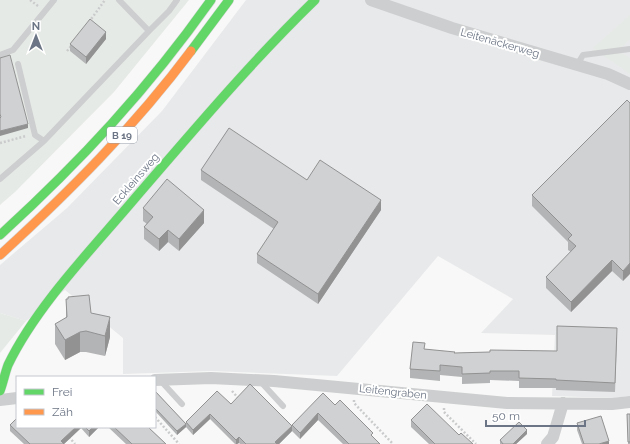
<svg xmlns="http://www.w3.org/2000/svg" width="630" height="444" viewBox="0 0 630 444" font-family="Raleway,sans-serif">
	<rect width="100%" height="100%" fill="#f8f8f8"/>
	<path fill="#e8e9ea" d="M246 0H630V396L613 398 552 396 555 335 481 333 513 299 438 256 337 376 211 371 123 374V338L65 290 26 321 0 313V265L67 208 162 111Z"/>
	<path fill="#e6eae6" d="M0 0H189L114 92 15 192 0 205Z
		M630 15V39L619 51 630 58V74L593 48Z
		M0 313 26 321 0 353Z"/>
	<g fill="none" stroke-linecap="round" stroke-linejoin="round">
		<g stroke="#d5d6d6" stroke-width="10">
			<path id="fast" d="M191 51 229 0
				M0 235C80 162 148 89 211 0
				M0 391C3 383 5 373 8 365 37 305 93 248 136 197 194 130 251 62 315 0"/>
		</g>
		<g stroke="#d5d6d6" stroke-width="10">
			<path id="slow" d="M0 255C69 192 135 126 191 51"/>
		</g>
		<path stroke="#cacbcc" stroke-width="2.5" stroke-dasharray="2 2" stroke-linecap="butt" d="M30 0 38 6
			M89 22 105 0
			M67 51 72 45
			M0 143 26 136
			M232 391 239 399
			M354 400V403L393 444
			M444 408V412L476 444
			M155 417 179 444
			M69 437 75 444"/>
		<path stroke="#cdcecf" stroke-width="6" d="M149 31 169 11 177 0
			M0 55 13 50 54 0
			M18 64 35 135 44 141
			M577 65 583 55 630 49
			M0 179 44 141 149 31 119 0
			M160 380 182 404
			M260 381 283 406"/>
		<path stroke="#cdcecf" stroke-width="12" d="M371 0 452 28 608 74 630 84
			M155 380 211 378 274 381 507 403 612 404 630 402
			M0 400 17 398
			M547 444 553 437 563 403"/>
		<use href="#fast" stroke="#63d668" stroke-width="9"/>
		<use href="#slow" stroke="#ff974d" stroke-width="9"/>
	</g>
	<path fill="#b3b4b5" d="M106 39 86 64 70 51V44Z
		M627 100 623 281 612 271 571 312 546 288V277L571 252 568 250V242L532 206V195Z
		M201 170 307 180 381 210 318 304 257 263V254L274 229 201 180Z
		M143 208 204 223 179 251 168 242 159 251 144 239V227L147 224 143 221Z
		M66 299 91 313 110 337 105 356 86 352H80L65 360 55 344V324L66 318Z
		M617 338 615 392 556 390V388H519V381L490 380V383L462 384V377L440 375V381L410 378V369L425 349 455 353 557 351Z
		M155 391 186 424V422L231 404 292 426 335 405 373 437 380 444H343L318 420 300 439 292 431 279 444H240L239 443 237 444H235L210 419 193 435 186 427 177 435 155 411Z
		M627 414H630V444H628Z
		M411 420 459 435 473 444H429L411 427Z
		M577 423 609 444H582L577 430Z
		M10 425 17 427H99L89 437 81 428 64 444H24L10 431Z
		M108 427H148L166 444H126Z
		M527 434 516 444H500V440Z"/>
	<path fill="#929293" d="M106 32V39L86 64V57Z
		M28 124V128L0 136V131Z
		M381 200V210L318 304V294Z
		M204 210V223L179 251V239Z
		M168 230V242L159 251V239Z
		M612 260V271L571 312V302Z
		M630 263V274L623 281V271Z
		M110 317V337L105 356V336Z
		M80 332V352L65 360V340Z
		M318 413V420L300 439V433Z
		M210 414V419L193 435V430Z
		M186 424V427L177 435V431Z
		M292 426V431L279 444H275V442Z
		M76 427H81V428L64 444 61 441Z
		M93 427H99L89 437V431Z
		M527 430V434L516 444H513Z
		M239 437V443L237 444H236V440Z
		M609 441V444H599Z"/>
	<path fill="#d0d1d2" stroke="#929293" d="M90 19 106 32 86 57 70 44Z
		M10 55 28 124 0 131V118L1 117 0 114V58Z
		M627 100 630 103V263L623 271 612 260 571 302 546 277 576 246 568 239 572 235 532 195Z
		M229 128 307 180 320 160 381 200 318 294 257 254 278 222 201 170Z
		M167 179 204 210 179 239 168 230 159 239 144 227 153 217 143 208Z
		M89 295 91 313 110 317 105 336 86 331 80 332 65 340 55 324 67 317 66 299H68V297Z
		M557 326 617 328 615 383 556 380V379L519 378V371H490V373L462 374V367L440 365V371L410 369 413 342 425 343 424 349 455 352 454 353 490 352V350L557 351Z
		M250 384 292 426 275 442 277 444H246L239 437 236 440 210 414 193 430 186 422 217 391 231 404Z
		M155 391 186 424 177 431 155 408Z
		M323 393 335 405 340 400 373 433 371 435 380 444H349L318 413 300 433 292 425Z
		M427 404 459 435 461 433 473 444H435L411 420Z
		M627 414H630V442H628Z
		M601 416 609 441 599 444H584L577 423Z
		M17 418V427H76L61 441 64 444H30L10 425Z
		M519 422 527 430 513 444H503L500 440Z
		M85 427H93L89 431Z
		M114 427H148L166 444H132Z"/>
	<g text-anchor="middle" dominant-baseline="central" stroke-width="4" stroke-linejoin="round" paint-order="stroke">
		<rect fill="#fff" stroke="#989eaa" stroke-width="1" x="107" y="127" width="30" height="16" rx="3"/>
		<g font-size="10" font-weight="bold" fill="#6c7585">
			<text x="122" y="135">B 19</text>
		</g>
		<g font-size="11" fill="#6c7585" stroke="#fff">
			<text transform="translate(500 43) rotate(16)">Leitenäckerweg</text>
			<text transform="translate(136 179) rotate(-49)">Eckleinsweg</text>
			<text transform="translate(393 392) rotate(6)">Leitengraben</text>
		</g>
	</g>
	<rect x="16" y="376" width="140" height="52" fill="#ffffff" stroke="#c4c8ce"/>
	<rect x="24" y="389" width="20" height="6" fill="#63d668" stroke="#c4c8ce"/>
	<text x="52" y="396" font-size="12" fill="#6c7585">Frei</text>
	<rect x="24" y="409" width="20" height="6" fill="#ff974d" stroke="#c4c8ce"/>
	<text x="52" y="416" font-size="12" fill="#6c7585">Zäh</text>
	<g transform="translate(36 36)" stroke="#ffffff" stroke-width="3" paint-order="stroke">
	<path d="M0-3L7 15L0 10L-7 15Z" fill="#6c7585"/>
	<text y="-6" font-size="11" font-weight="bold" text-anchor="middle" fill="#6c7585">N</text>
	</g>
	<path d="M486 420v6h99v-6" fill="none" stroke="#6c7585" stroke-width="2"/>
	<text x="492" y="420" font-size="12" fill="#6c7585" stroke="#ffffff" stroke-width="3" paint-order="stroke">50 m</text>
</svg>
